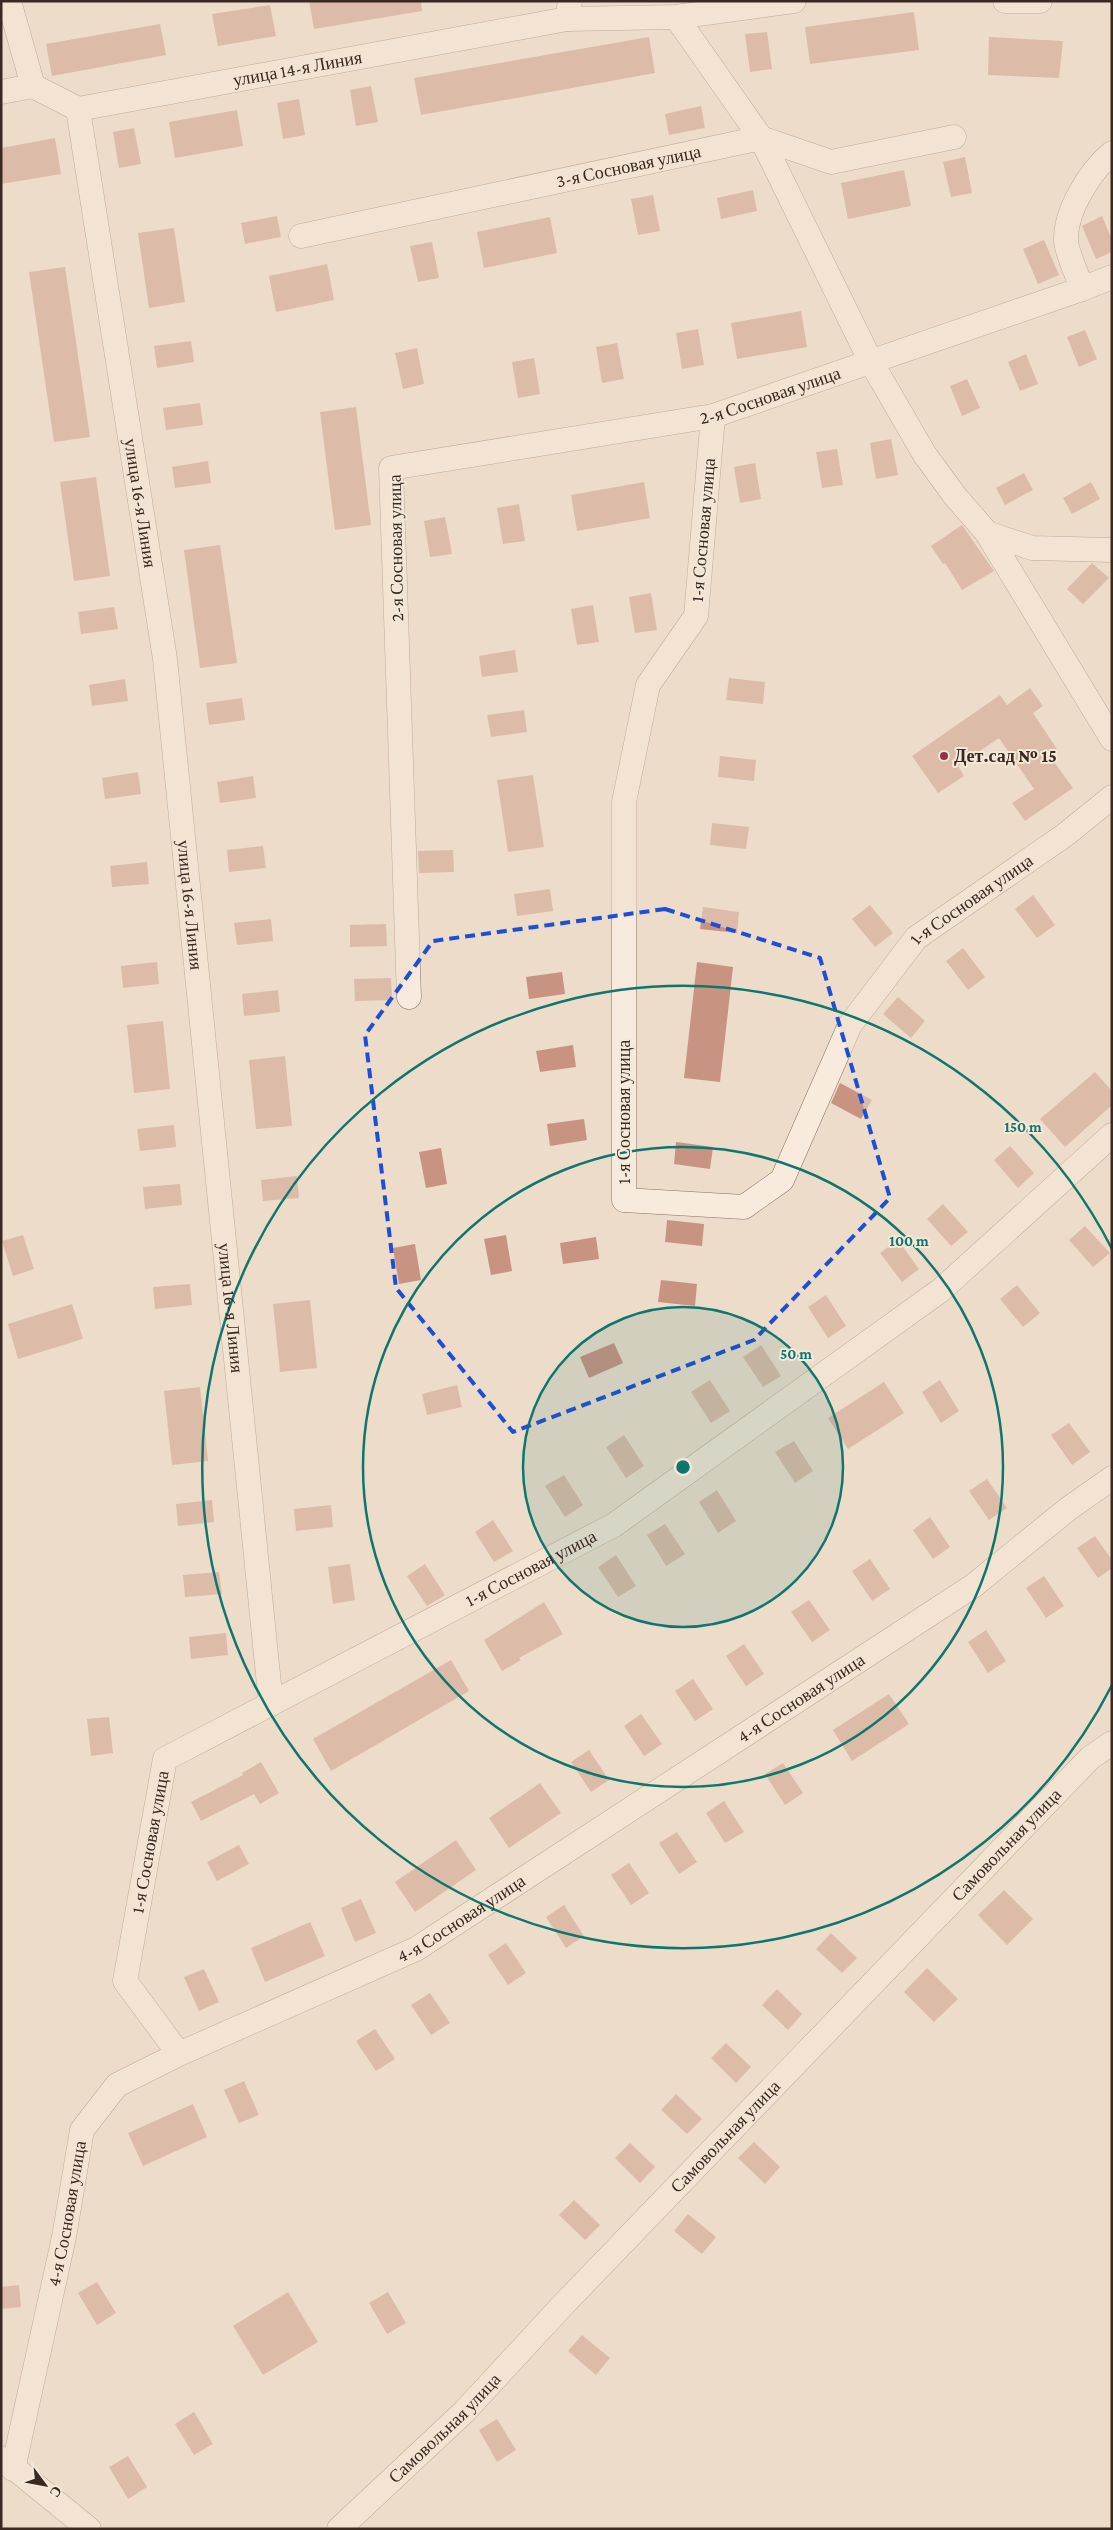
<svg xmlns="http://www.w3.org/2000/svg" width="1113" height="2530" viewBox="0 0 1113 2530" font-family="'Crimson Pro',serif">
	<rect width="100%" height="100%" fill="#eddcca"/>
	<path fill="#c99382" d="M309 1H421L422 11 314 29Z
		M270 5 276 36 218 46 212 14Z
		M914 12 919 50 810 64 805 27Z
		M160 24 166 55 52 76 46 44Z
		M767 32 772 69 750 72 745 34Z
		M649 37 655 73 421 115 414 78Z
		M989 37 1063 41 1059 78 988 75Z
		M371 86 378 122 356 126 350 90Z
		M299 99 305 135 283 139 277 103Z
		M701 106 705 128 669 135 665 114Z
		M237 110 243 146 175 158 169 122Z
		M134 128 141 164 119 168 113 132Z
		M55 138 61 174 1 184V148Z
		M965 157 972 193 951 197 943 162Z
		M904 170 911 206 848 219 841 183Z
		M753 190 757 211 721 219 717 198Z
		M653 195 660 231 638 235 631 199Z
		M277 216 281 237 245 244 241 223Z
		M1102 216 1112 240V252L1096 259 1082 226Z
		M550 217 557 253 484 268 477 232Z
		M174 228 185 302 149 308 138 233Z
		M1044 240 1059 275 1038 284 1023 249Z
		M432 242 439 278 418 282 410 246Z
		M327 264 334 300 276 312 269 276Z
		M65 267 90 437 54 442 29 272Z
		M801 311 807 347 737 359 731 323Z
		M698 329 704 365 682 369 676 333Z
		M1085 330 1097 359 1079 367 1067 337Z
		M191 341 194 362 157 368 154 346Z
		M617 343 624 379 602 383 596 347Z
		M417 348 424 384 403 389 395 353Z
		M1026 354 1038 384 1020 391 1008 362Z
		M534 358 540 394 518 398 512 362Z
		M967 379 980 408 962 416 950 386Z
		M200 403 203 425 166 430 163 408Z
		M356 407 371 525 335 530 320 412Z
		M891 439 898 475 876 479 870 443Z
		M837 449 843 485 822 488 816 452Z
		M208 461 211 483 175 488 172 467Z
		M755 463 761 499 740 503 734 467Z
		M1024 473 1033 490 1005 505 996 488Z
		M96 477 110 576 74 581 60 482Z
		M644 482 650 518 577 531 571 495Z
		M1091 482 1100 499 1072 514 1063 498Z
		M519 504 525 541 503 544 497 508Z
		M445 517 452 554 430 557 424 521Z
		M962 525 994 571 962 590 945 563 943 564 931 546Z
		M220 545 237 663 200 668 184 550Z
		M1092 563 1109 578 1083 604 1067 589Z
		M651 593 657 630 635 633 629 597Z
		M593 605 599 642 577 645 571 609Z
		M114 607 118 629 81 634 78 612Z
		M515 650 518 672 482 677 479 656Z
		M729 678 765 682 763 704 726 700Z
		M125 679 128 701 92 706 89 685Z
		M1030 688 1043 706 1033 713 1057 749 1049 755 1073 788 1025 821 1012 803 1034 789 999 738 958 766 964 776 938 793 912 756 1000 695 1007 705Z
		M242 698 245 720 209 725 206 703Z
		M524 710 527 732 491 737 487 715Z
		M720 756 756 760 754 781 718 777Z
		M138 772 141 794 105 799 102 778Z
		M533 775 544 847 508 852 497 780Z
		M253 776 256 798 220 803 217 782Z
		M712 823 749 827 746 849 710 845Z
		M263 846 266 868 229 872 227 850Z
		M453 850 454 872 419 873 418 851Z
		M147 862 149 884 112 887 110 866Z
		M550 889 553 911 517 916 514 894Z
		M1033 895 1055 925 1037 938 1015 909Z
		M870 905 893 933 875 947 852 919Z
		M703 907 739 912 737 933 700 929Z
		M271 919 273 941 237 945 234 923Z
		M386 924 387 946 350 947V925Z
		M963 948 985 977 968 990 946 961Z
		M157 962 159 984 123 988 121 966Z
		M697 962 733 967 720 1082 684 1078Z
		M562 972 565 994 529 999 526 977Z
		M391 978 392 1000 355 1001 354 979Z
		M278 990 280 1012 244 1016 242 994Z
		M898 997 925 1021 911 1038 883 1014Z
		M163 1021 170 1089 134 1093 127 1025Z
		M573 1045 576 1067 540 1072 536 1051Z
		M285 1056 292 1126 256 1129 249 1060Z
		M1095 1072 1112 1091V1105L1065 1147 1040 1119Z
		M840 1083 872 1100 861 1119 831 1103Z
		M584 1119 587 1140 550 1146 547 1124Z
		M174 1125 176 1147 140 1151 137 1129Z
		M676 1142 713 1147 710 1169 674 1164Z
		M1010 1146 1034 1173 1018 1188 994 1160Z
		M441 1148 447 1184 426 1188 419 1152Z
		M297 1176 299 1198 263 1201 261 1180Z
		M180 1184 182 1205 145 1209 143 1187Z
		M943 1204 968 1232 951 1246 927 1219Z
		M667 1220 704 1224 702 1246 665 1242Z
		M1085 1226 1110 1253 1093 1267 1069 1240Z
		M23 1235 34 1269 13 1276 2 1241Z
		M506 1235 512 1271 491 1275 484 1239Z
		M596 1237 599 1259 563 1264 560 1243Z
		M898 1240 919 1269 902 1282 880 1253Z
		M415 1244 421 1280 399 1284 393 1248Z
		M661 1280 697 1284 695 1306 658 1302Z
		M190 1284 192 1305 155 1309 153 1287Z
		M1017 1285 1040 1313 1023 1327 1000 1299Z
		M826 1295 846 1326 828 1338 808 1307Z
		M310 1300 317 1368 280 1372 273 1304Z
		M72 1304 83 1339 18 1359 8 1324Z
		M614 1343 623 1363 589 1378 580 1357Z
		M761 1345 781 1376 763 1387 743 1357Z
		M710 1380 730 1411 711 1423 691 1392Z
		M940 1380 959 1411 941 1423 922 1392Z
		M884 1382 904 1413 848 1449 828 1418Z
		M457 1385 462 1407 427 1415 422 1394Z
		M200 1387 208 1461 172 1465 164 1391Z
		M1069 1423 1090 1452 1072 1465 1051 1435Z
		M624 1435 644 1466 626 1478 606 1447Z
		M794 1441 813 1471 795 1483 775 1452Z
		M564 1475 583 1505 565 1517 545 1486Z
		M987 1479 1007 1508 989 1520 969 1491Z
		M717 1490 736 1521 718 1533 699 1502Z
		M212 1500 214 1522 178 1526 176 1504Z
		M331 1505 333 1527 296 1531 294 1509Z
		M930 1517 950 1547 933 1559 913 1530Z
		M493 1520 513 1551 494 1562 475 1532Z
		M665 1524 685 1554 666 1566 647 1535Z
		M1095 1536 1112 1560V1568L1098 1578 1077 1548Z
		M616 1555 636 1586 618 1597 598 1567Z
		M870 1559 890 1589 872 1601 852 1571Z
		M350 1564 355 1600 333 1604 328 1567Z
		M425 1564 445 1595 427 1606 407 1576Z
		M219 1572 222 1594 185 1597 183 1575Z
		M1044 1576 1064 1606 1046 1618 1026 1588Z
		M809 1600 830 1630 812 1642 791 1612Z
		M544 1602 563 1634 519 1658 521 1660 502 1671 484 1640Z
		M986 1630 1006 1661 988 1673 968 1642Z
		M226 1633 228 1655 191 1659 189 1637Z
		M744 1644 764 1674 746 1686 726 1656Z
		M451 1660 469 1691 331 1771 313 1739Z
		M693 1679 713 1709 695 1721 675 1691Z
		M889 1694 909 1724 852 1761 833 1730Z
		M641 1714 662 1744 644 1756 624 1726Z
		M109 1717 113 1753 91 1756 87 1719Z
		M589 1750 609 1780 591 1792 571 1762Z
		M261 1762 279 1793 260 1804 254 1794 201 1821 191 1802 243 1775 242 1773Z
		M783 1763 803 1793 785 1805 765 1774Z
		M540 1783 561 1813 509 1848 489 1818Z
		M724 1801 744 1832 725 1843 706 1813Z
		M677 1832 697 1862 679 1874 659 1843Z
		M456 1840 476 1870 415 1912 395 1882Z
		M239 1845 249 1864 217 1881 207 1862Z
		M629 1863 649 1893 631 1905 611 1875Z
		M1004 1890 1033 1919 1007 1945 978 1915Z
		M361 1899 376 1933 355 1942 341 1908Z
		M564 1905 584 1936 566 1948 546 1917Z
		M310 1922 325 1956 265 1982 251 1948Z
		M831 1933 857 1958 842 1973 816 1949Z
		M506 1943 526 1973 508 1985 488 1955Z
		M927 1968 958 1999 934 2022 904 1992Z
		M204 1969 219 2002 199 2011 184 1977Z
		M777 1989 802 2014 788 2030 762 2005Z
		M430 1993 450 2023 431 2035 411 2005Z
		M375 2029 395 2059 376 2071 356 2041Z
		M726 2043 751 2067 736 2083 711 2058Z
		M244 2081 259 2115 239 2123 224 2090Z
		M676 2094 702 2119 687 2134 661 2110Z
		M193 2104 207 2137 143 2166 128 2133Z
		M754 2142 780 2167 765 2184 738 2158Z
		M630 2143 655 2167 640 2183 615 2158Z
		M574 2200 600 2225 585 2240 559 2215Z
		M688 2214 716 2237 702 2254 674 2231Z
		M97 2282 116 2313 97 2325 78 2293Z
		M19 2285 21 2307 1 2309V2287Z
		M288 2292 318 2342 263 2375 233 2326Z
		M388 2292 406 2323 387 2334 369 2303Z
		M582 2335 610 2358 596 2375 568 2351Z
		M194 2412 213 2444 194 2455 175 2424Z
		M497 2419 516 2450 497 2462 479 2430Z
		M128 2456 147 2487 128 2499 109 2467Z"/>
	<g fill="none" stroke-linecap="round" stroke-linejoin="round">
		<g stroke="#896e5f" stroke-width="25">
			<g id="minor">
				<path id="s1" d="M9 1 33 86 78 109 567 19 570 1"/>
				<path d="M1005 1H1040"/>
				<path d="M676 17 761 138 871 362 925 455 955 496 987 533 1032 548 1112 550"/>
				<path d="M567 19 676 17 794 1"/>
				<path d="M1 92 33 86"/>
				<path id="s2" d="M78 109 165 659 271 1704"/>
				<path id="s3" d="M301 236 761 138 831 162 954 137"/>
				<path d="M1082 289C1078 276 1067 254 1066 241 1065 211 1090 171 1112 153"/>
				<path id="s4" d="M713 416 696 616 648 685 624 802V1200L744 1207 782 1180 850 1025 916 938 1065 835 1112 797"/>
				<path d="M987 533 1112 739"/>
				<path id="s5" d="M409 997 391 468 713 416 1082 289 1112 277"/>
				<path id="s6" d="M179 2054 125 1981 165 1759 614 1525 941 1290 1112 1135"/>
				<path d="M3 2459 89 2529"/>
				<path id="s7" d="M13 2469 64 2237 82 2130 117 2085 179 2054 416 1949 973 1586 1068 1509 1112 1478"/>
				<path id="s8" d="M339 2529 464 2412 561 2307 1090 1758 1112 1743"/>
			</g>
		</g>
		<use href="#minor" stroke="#f8ebdd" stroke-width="24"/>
	</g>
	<path d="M0 0H1113V2530H0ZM665 909 820 958 890 1198 754 1340 513 1432 396 1288 365 1035 433 941Z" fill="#eddcca" fill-opacity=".55" fill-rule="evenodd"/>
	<path fill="none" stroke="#1d4ed8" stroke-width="4" stroke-dasharray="10 6" stroke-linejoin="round" d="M665 909 820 958 890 1198 754 1340 513 1432 396 1288 365 1035 433 941Z"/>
	<circle cx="683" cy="1467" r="160" fill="#0f766e" fill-opacity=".12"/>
	<g fill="none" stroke="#0f766e" stroke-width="2.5">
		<circle cx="683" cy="1467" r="160"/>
		<circle cx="683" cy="1467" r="320"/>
		<path d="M1112 1685A481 481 0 1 1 1112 1249"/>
	</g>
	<circle fill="#943244" stroke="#f4e8d9" stroke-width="2" cx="944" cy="756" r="5"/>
	<g text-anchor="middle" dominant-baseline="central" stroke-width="4" stroke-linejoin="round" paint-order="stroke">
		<g font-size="18" fill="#3a2921" stroke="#f4e8d9">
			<text stroke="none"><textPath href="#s1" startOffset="362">улица 14-я Линия</textPath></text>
			<text stroke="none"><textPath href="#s3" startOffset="335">3-я Сосновая улица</textPath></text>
			<text stroke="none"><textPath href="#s5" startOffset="916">2-я Сосновая улица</textPath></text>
			<text stroke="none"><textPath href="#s2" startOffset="399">улица 16-я Линия</textPath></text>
			<text transform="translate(703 530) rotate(-85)">1-я Сосновая улица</text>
			<text transform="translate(396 548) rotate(-91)">2-я Сосновая улица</text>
			<text stroke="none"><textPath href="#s4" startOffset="1315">1-я Сосновая улица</textPath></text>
			<text stroke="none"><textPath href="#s2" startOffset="804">улица 16-я Линия</textPath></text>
			<text transform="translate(624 1112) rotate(-90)">1-я Сосновая улица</text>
			<text stroke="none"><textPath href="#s2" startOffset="1209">улица 16-я Линия</textPath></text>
			<text stroke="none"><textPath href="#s6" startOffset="729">1-я Сосновая улица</textPath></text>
			<text stroke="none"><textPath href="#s7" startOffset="1191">4-я Сосновая улица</textPath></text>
			<text stroke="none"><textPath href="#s6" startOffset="232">1-я Сосновая улица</textPath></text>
			<text stroke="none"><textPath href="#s8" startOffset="956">Самовольная улица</textPath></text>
			<text stroke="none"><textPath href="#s7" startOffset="786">4-я Сосновая улица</textPath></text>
			<text stroke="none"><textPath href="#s8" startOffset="551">Самовольная улица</textPath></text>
			<text stroke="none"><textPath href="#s7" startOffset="261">4-я Сосновая улица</textPath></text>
			<text stroke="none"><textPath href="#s8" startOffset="146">Самовольная улица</textPath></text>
		</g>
		<g font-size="18" font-weight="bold" fill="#3a2921" stroke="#f4e8d9" text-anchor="start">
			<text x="954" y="756">Дет.сад № 15</text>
		</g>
	</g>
	<circle cx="683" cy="1467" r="8" fill="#0f766e" stroke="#f4e8d9" stroke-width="2.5"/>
	<g font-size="15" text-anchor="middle" font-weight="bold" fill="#0f766e" stroke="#f4e8d9" stroke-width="4" stroke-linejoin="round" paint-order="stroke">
		<text x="1023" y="1132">150 m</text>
		<text x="909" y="1246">100 m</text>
		<text x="796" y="1359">50 m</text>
	</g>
	<rect width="1113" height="2530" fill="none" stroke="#3a2921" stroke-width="5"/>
	<g transform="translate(45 2485) rotate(122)" stroke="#f4e8d9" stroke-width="4" paint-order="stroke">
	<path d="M0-4L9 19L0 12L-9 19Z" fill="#3a2921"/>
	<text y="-8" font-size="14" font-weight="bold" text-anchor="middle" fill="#3a2921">С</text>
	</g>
</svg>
